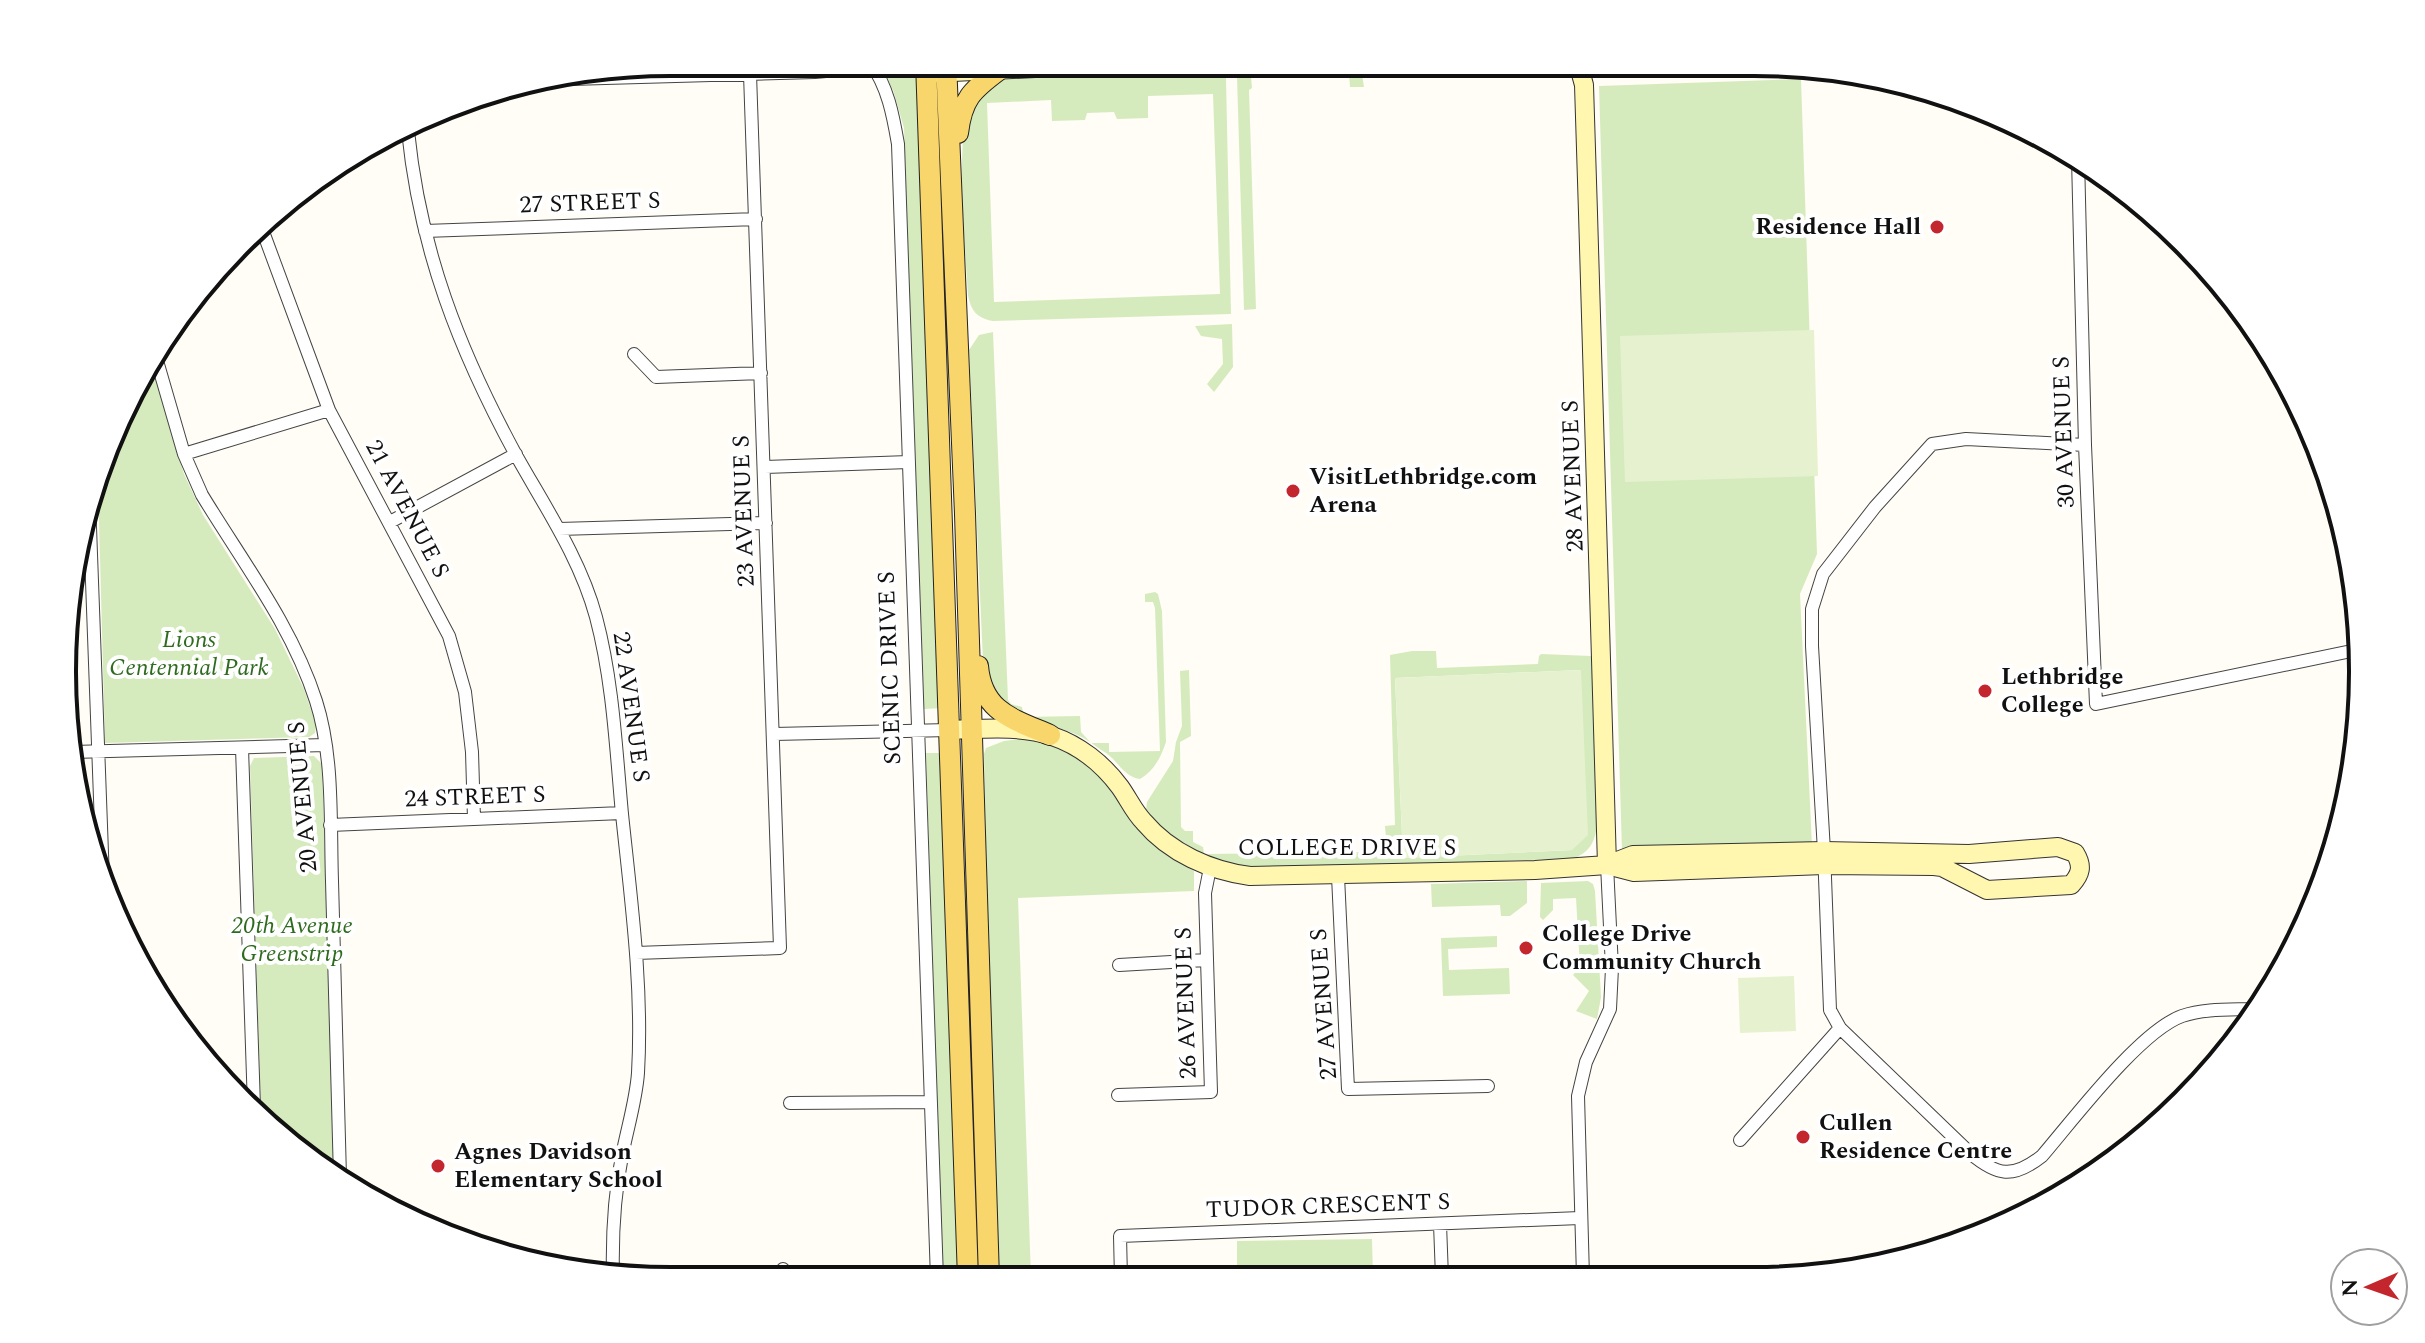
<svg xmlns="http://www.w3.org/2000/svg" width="2425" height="1343" viewBox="0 0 2425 1343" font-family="Spectral,serif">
	<rect width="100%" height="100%" fill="#fffdf5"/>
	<path fill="#d5ebbd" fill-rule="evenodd" d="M877 62H920L943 708 924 709 904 128 893 90Z
		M1345 63H1354L1361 68 1364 87H1350L1349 74 1251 77 1252 88 1249 90 1256 309 1244 310 1237 76 1241 71 1344 68Z
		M1220 71 1226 78 1231 314 993 321C977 318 971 311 968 295 966 255 953 127 973 98 982 84 1003 79 1017 77ZM1213 94 1220 294 994 302 987 103 1051 100 1052 121 1085 120 1087 113 1114 112 1117 119 1148 118V96Z
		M1801 79 1817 554 1800 594 1812 846 1622 851 1599 86Z
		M1232 324 1233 367 1214 392 1207 384 1223 364 1222 339 1201 336 1195 326Z
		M993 332 1008 700 1011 704 1022 707 1024 717 1080 716 1081 732 1091 743H1109V752L1160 751 1155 608 1153 602H1145V594L1155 592 1158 594 1162 611 1166 742C1161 757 1154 771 1140 779 1124 777 1118 761 1106 753 1100 749 1095 746 1090 742 1056 718 1001 727 984 683L969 350 979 335Z
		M151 364 184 474 203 515 275 629 304 689 316 725 315 733 309 737 105 743 98 481Z
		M1412 651H1436L1437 668 1538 664 1539 656 1541 654 1591 656 1595 663 1597 827C1594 843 1590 851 1575 858L1263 871 1201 859 1150 820 1146 810 1147 802 1173 761 1176 742 1182 726 1180 671 1189 670 1191 736 1180 742 1181 827 1185 831H1193V842L1203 847 1204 854 1375 852 1376 839 1386 838 1385 826 1395 825 1390 655ZM1581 670 1572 850 1403 858 1395 678Z
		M1020 739C1096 746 1104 791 1148 838 1160 851 1179 861 1194 871V891L1018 898 1031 1278 996 1279 984 754 986 748 1004 741Z
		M926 753H945L961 1279H943Z
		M314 756 322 764 335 1173 261 1113 250 766 254 758Z
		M1527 881V903L1510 916H1501L1500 905 1432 907 1431 884Z
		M1588 881 1593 884 1595 891 1601 997 1597 1019 1576 1011 1589 991 1573 975 1580 967 1576 898 1553 899V910L1543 920 1540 917 1541 883Z
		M1497 936V947L1448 949 1449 970 1509 968 1510 994 1443 996 1441 938Z
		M1372 1239 1373 1277 1237 1278V1241Z"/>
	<path fill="#e6f2cf" d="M1814 330 1818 476 1625 482 1620 336Z
		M1581 670 1588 835 1572 850 1403 858 1395 678Z
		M1794 976 1796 1031 1740 1033 1738 978Z"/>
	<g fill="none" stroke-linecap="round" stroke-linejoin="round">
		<g stroke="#444" stroke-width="14">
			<path id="street" d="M870 62C888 87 893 115 898 144L937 1279
				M570 79 815 72 826 71 841 62
				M408 131C420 250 459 350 516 455 545 507 580 558 596 617 613 681 616 749 622 814 631 900 643 987 638 1073 636 1101 627 1129 622 1156 614 1196 612 1236 613 1277
				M2078 158 2085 445 2096 704 2361 649
				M262 229 329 410 449 636 465 692 472 752 474 819
				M425 231 756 219
				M155 354 184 454 202 495C242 561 292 626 316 701 334 757 330 822 332 881 335 980 337 1079 340 1177
				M634 354 656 377 761 373
				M2085 445 1966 439 1932 444 1875 507 1823 574 1812 609V646L1824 851 1830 1010 1840 1028 1970 1153C1997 1176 2013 1179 2042 1156 2073 1120 2140 1031 2182 1016 2205 1008 2232 1010 2256 1009
				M184 454 329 410
				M765 467 909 462
				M89 500 103 880
				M390 522 516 454
				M559 529 766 523
				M774 734 949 730
				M242 748 254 1107
				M73 752 325 745
				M330 825 622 813
				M1338 876 1348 1089 1488 1086
				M636 953 780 948 750 74
				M1119 965 1206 960
				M1118 1095 1211 1092 1205 893 1210 868
				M790 1103 930 1102
				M1740 1140 1840 1028
				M1440 1224 1442 1277
				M783 1269V1279
				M1583 1277 1578 1096 1586 1062 1610 1009 1612 968 1607 865
				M1121 1278 1120 1236 1580 1218"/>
		</g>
		<g stroke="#333" stroke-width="20">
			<path id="secondary" d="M1578 63 1584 85 1588 213 1607 865
				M933 73 1134 63
				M949 730C983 729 1019 725 1052 736 1079 745 1103 764 1120 787 1128 798 1134 812 1144 822 1170 853 1211 871 1250 876L1535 870 1607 865 1633 855 1824 851 1969 854 2058 847 2075 853C2083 866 2081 874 2071 885L1987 890 1942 867 1934 866 1824 865 1634 872 1607 865"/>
		</g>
		<g stroke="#222" stroke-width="22">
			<path id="primary" d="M926 62 968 1279
				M946 62 965 514 989 1279
				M958 133C962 99 972 90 999 70
				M978 666C982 712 1013 719 1050 735"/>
		</g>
		<use href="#street" stroke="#fff" stroke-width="12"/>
		<use href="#secondary" stroke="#fff6b0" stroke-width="18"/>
		<use href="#primary" stroke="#f9d66b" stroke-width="20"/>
	</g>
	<g fill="#c4262e" stroke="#fff" stroke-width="3">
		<circle cx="1937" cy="227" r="8"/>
		<circle cx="1293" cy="491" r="8"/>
		<circle cx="1985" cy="691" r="8"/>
		<circle cx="1526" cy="948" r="8"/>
		<circle cx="1803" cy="1137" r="8"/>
		<circle cx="438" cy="1166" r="8"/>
	</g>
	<g text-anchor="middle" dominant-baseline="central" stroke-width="8" stroke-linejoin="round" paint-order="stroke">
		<g font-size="24" fill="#111" stroke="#fff">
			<text transform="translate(590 203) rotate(-2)">27 STREET S</text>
			<text transform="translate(2064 432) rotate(-92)">30 AVENUE S</text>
			<text transform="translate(1573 476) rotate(-92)">28 AVENUE S</text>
			<text transform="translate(407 509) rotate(62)">21 AVENUE S</text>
			<text transform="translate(744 511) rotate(-92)">23 AVENUE S</text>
			<text transform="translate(890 668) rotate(-92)">SCENIC DRIVE S</text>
			<text transform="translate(631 707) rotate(82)">22 AVENUE S</text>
			<text transform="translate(303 797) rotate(-95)">20 AVENUE S</text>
			<text transform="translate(475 797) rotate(-2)">24 STREET S</text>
			<text x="1347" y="848">COLLEGE DRIVE S</text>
			<text transform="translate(1186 1003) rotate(-92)">26 AVENUE S</text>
			<text transform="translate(1324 1004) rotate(-94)">27 AVENUE S</text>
			<text transform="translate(1328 1206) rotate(-2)">TUDOR CRESCENT S</text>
		</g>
		<g font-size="24" font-weight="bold" fill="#111" stroke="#fff" text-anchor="start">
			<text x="1921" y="227" text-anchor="end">Residence Hall</text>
			<text x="1309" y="477">VisitLethbridge.com<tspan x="1309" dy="28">Arena</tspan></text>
			<text x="2001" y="677">Lethbridge<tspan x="2001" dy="28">College</tspan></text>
			<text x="1542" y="934">College Drive<tspan x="1542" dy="28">Community Church</tspan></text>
			<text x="1819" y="1123">Cullen<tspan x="1819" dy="28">Residence Centre</tspan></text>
			<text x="454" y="1152">Agnes Davidson<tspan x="454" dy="28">Elementary School</tspan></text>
		</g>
		<g font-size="24" font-style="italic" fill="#2f6b1f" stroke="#fff">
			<text x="189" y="640">Lions<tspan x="189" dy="28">Centennial Park</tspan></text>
			<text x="292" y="926">20th Avenue<tspan x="292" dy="28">Greenstrip</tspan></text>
		</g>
	</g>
	<path d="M0 0H2425V1343H0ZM671 76H1754A595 595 0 0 1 2349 671V672A595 595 0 0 1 1754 1267H671A595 595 0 0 1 76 672V671A595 595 0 0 1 671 76Z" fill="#fff" fill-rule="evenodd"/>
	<path fill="none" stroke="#111" stroke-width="4" d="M671 76H1754A595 595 0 0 1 2349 671V672A595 595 0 0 1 1754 1267H671A595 595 0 0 1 76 672V671A595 595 0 0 1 671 76Z"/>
	<g transform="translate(2369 1287) rotate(268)"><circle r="38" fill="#ffffff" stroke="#a0a0a0" stroke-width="2"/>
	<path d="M0-6L14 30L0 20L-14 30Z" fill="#c4262e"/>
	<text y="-12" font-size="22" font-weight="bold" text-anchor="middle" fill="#111111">N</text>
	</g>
</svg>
